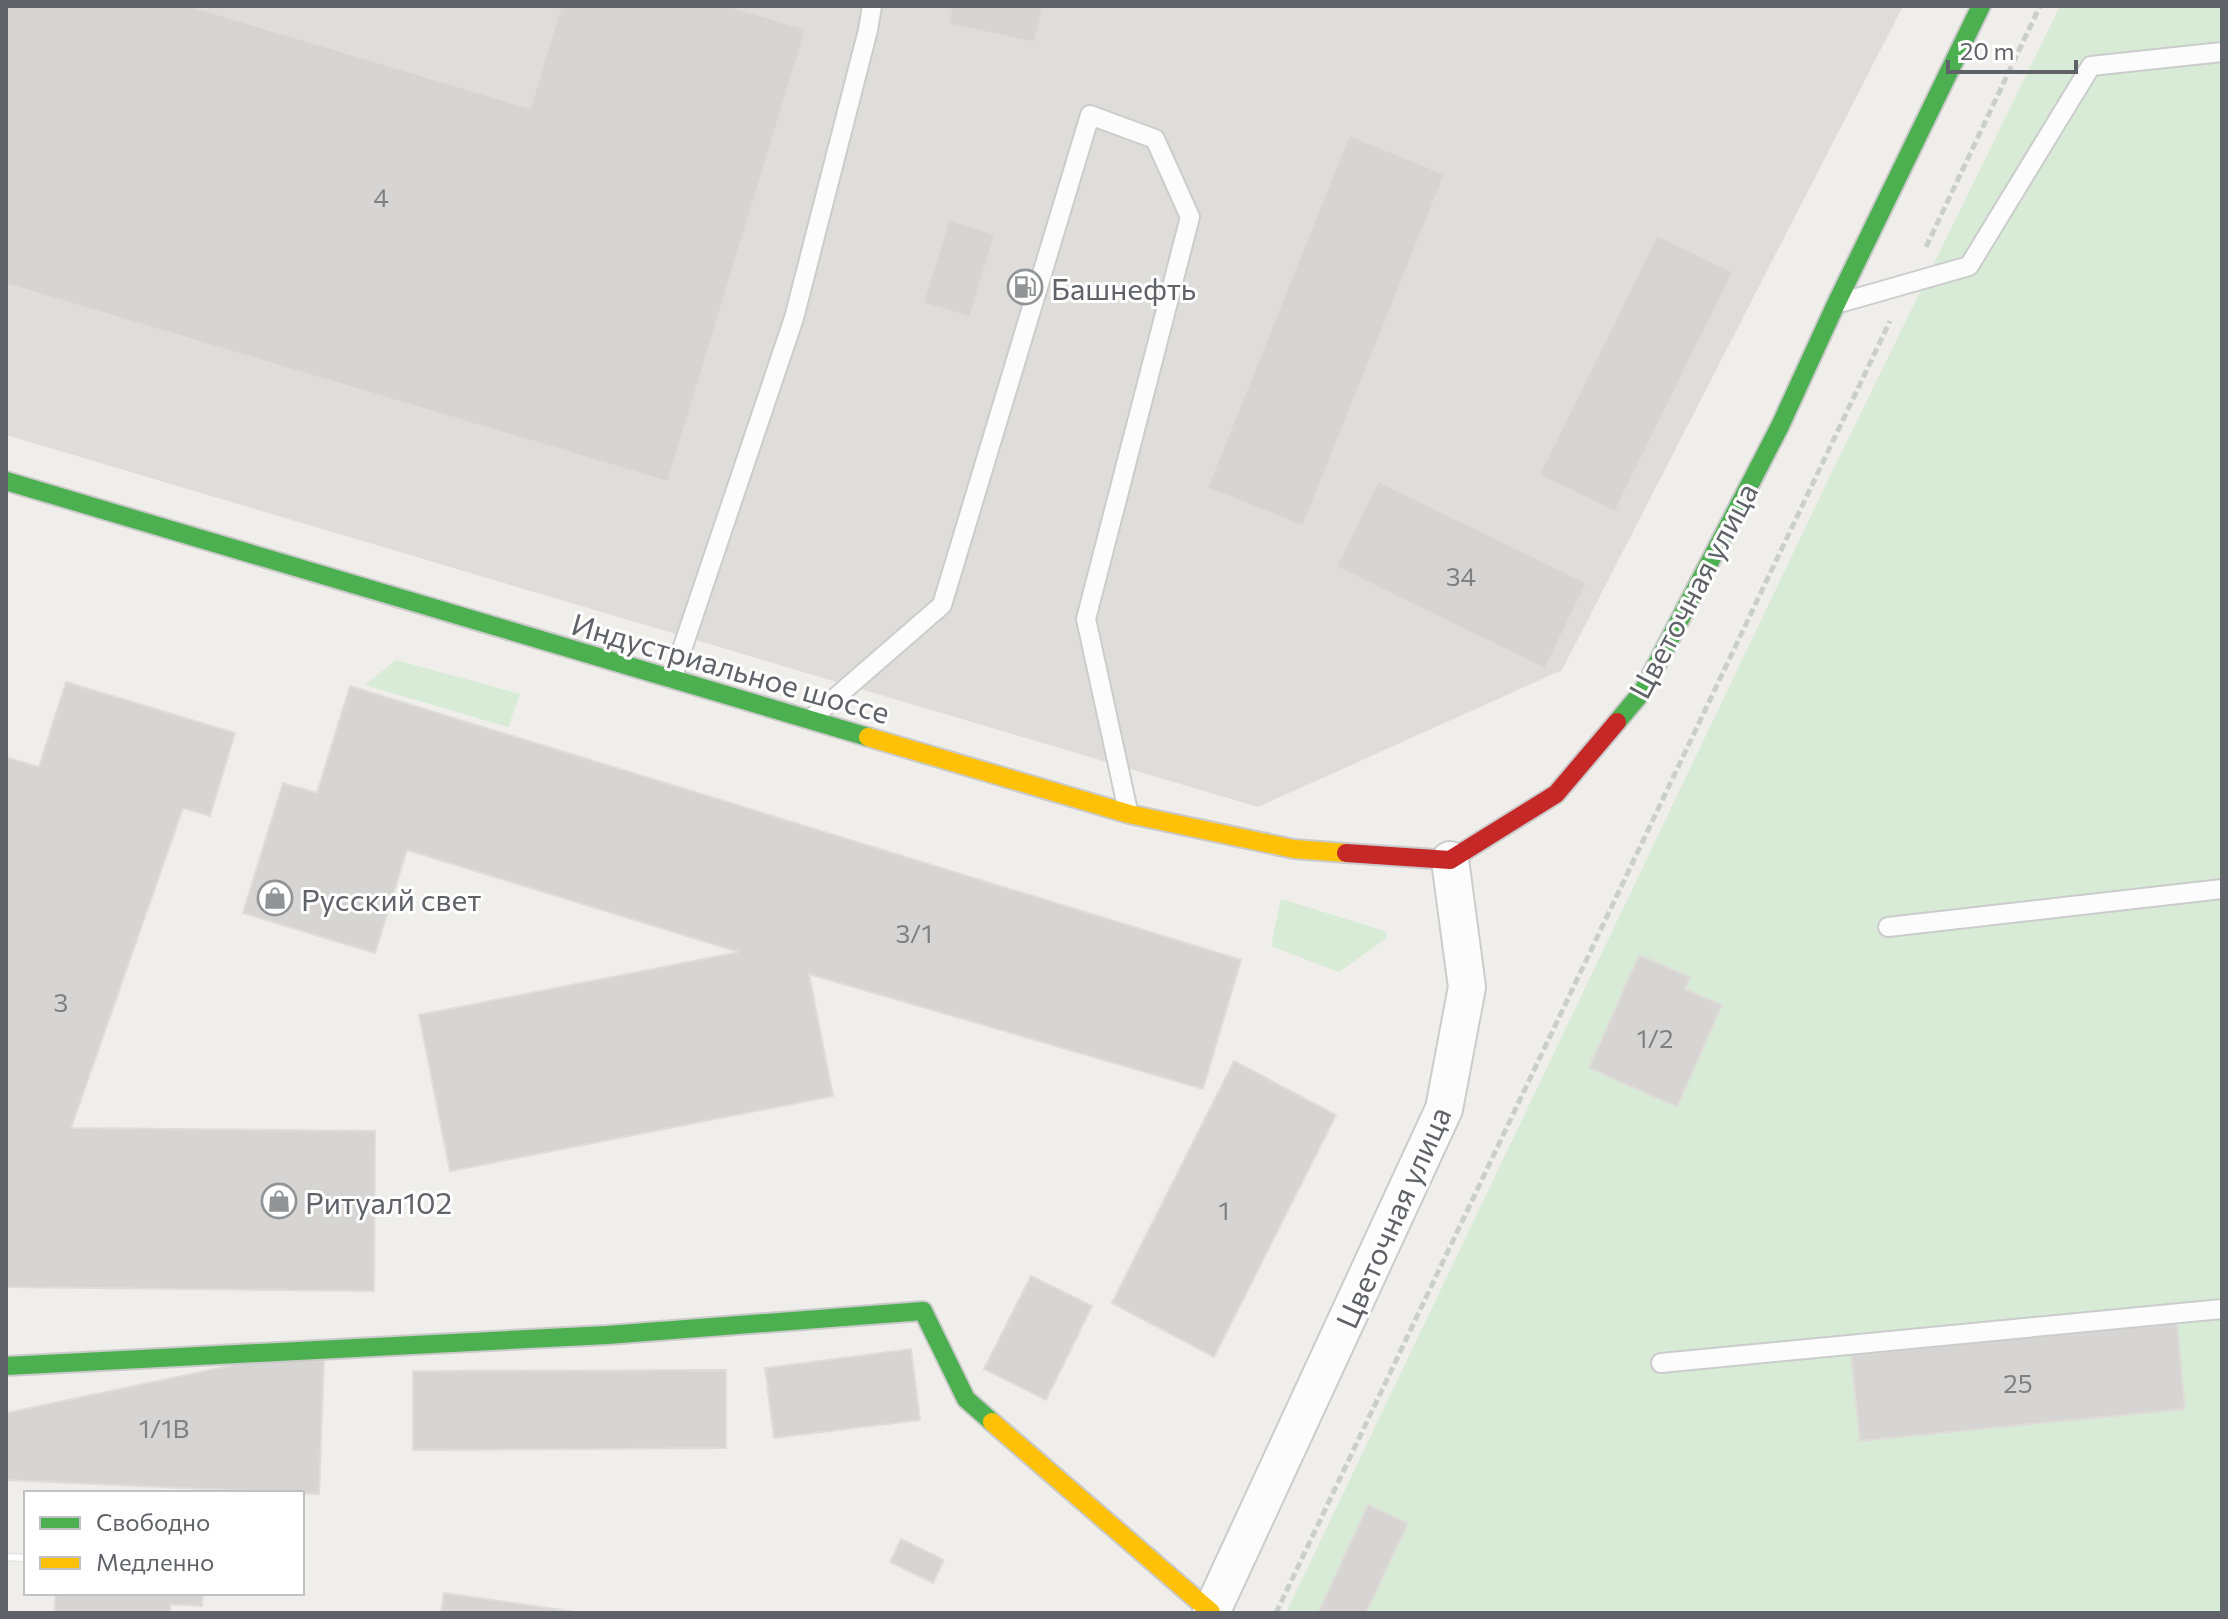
<svg xmlns="http://www.w3.org/2000/svg" width="2228" height="1619" viewBox="0 0 2228 1619" font-family="Commissioner,sans-serif">
	<rect width="100%" height="100%" fill="#efeeea"/>
	<path fill="#dfddda" d="M6 6H1903L1562 670 1258 807 6 435Z"/>
	<path fill="#d8ebd6" d="M2060 6H2222V1613H1286L1830 476Z
		M396 660 520 694 508 727 365 685Z
		M1281 899 1385 931 1387 938 1339 972 1271 946Z"/>
	<path fill="#d6d5d3" stroke="#deddd9" stroke-width="2" d="M6 6H190L530 108 561 6H728L806 29 668 482 6 284Z
		M952 6H1043L1035 43 948 24Z
		M1349 135 1445 174 1303 526 1207 488Z
		M949 219 995 234 970 317 923 303Z
		M1657 235 1733 272 1615 512 1539 475Z
		M1378 481 1587 583 1545 669 1336 567Z
		M66 682 235 733 210 816 183 808 71 1128 375 1131 374 1291 6 1287V874L8 868 6 867V757L39 767Z
		M350 686 1241 960 1203 1089 809 974 833 1096 450 1171 419 1015 739 952 407 850 375 953 243 913 283 783 317 793Z
		M1639 955 1690 977 1685 989 1722 1005 1677 1107 1589 1068Z
		M1234 1061 1336 1115 1214 1357 1112 1303Z
		M1031 1276 1092 1306 1046 1400 984 1369Z
		M2177 1323 2185 1409 1860 1441 1851 1355Z
		M911 1349 920 1420 774 1438 765 1368Z
		M324 1360 319 1494 6 1480V1413L243 1363Z
		M726 1370V1448L413 1450V1371Z
		M1368 1505 1408 1523 1366 1613H1318Z
		M901 1539 944 1560 933 1583 890 1562Z
		M56 1593H203L202 1606 170 1604V1613H54Z
		M444 1593 582 1613H441Z"/>
	<g fill="none" stroke-linecap="round" stroke-linejoin="round">
		<g stroke="#cbcccc" stroke-width="22">
			<path id="lane" d="M1843 302 1969 266 2091 66 2222 52
				M672 679 794 318 868 30 872 6
				M813 717 942 605 1090 115 1155 139 1190 217 1086 619 1128 811
				M1888 927 2222 889
				M1661 1363 2222 1309"/>
		</g>
		<g stroke="#cbcccc" stroke-width="40">
			<path id="street" d="M1211 1613 1444 1109 1467 987 1450 860"/>
		</g>
		<g stroke="#cacacb" stroke-width="22">
			<path id="fast" d="M6 481 868 737
				M1617 722 1643 691 1780 426 1836 304 1981 6
				M6 1366 607 1335 923 1311 966 1399 992 1422"/>
		</g>
		<g stroke="#cacacb" stroke-width="22">
			<path id="slow" d="M868 737 1129 814 1294 849 1346 853
				M992 1422 1211 1612"/>
		</g>
		<g stroke="#cacacb" stroke-width="22">
			<path id="jam" d="M1346 853 1450 860 1556 794 1617 722"/>
		</g>
		<path stroke="#cacfcc" stroke-width="5" stroke-dasharray="8 4" stroke-linecap="butt" d="M1926 247 2040 6
			M1276 1613 1890 321"/>
		<use href="#lane" stroke="#fdfcfc" stroke-width="18"/>
		<use href="#street" stroke="#fdfcfc" stroke-width="36"/>
		<use href="#fast" stroke="#4caf50" stroke-width="18"/>
		<use href="#slow" stroke="#ffc107" stroke-width="18"/>
		<use href="#jam" stroke="#c62828" stroke-width="18"/>
		<g stroke="#e4e4e4" stroke-width="9">
			<path id="rail" d="M6 1557 26 1558"/>
		</g>
		<use href="#rail" stroke="#fff" stroke-width="6" stroke-dasharray="18" stroke-linecap="butt"/>
	</g>
	<defs>
		<g id="fuel-ring" transform="scale(1.8)"><circle r="9.5" fill="#fff" stroke="#919496" stroke-width="1.5"/><path d="M-5.5-6h7V0h2V4h1.3V-2.5L3-4.5l.8-.8L6-3V5H2.5V1h-1V6h-7ZM-4.2-4.7v3.2H.2V-4.7Z" fill="#919496"/></g>
		<g id="shop-ring" transform="scale(1.8)"><circle r="9.5" fill="#fff" stroke="#919496" stroke-width="1.5"/><path d="M-5-2.5h2.3a2.7 3.5 0 0 1 5.4 0H5L5.5 6h-11ZM-1.5-2.5h3a1.5 2.3 0 0 0-3 0Z" fill="#919496"/></g>
	</defs>
	<g fill-rule="evenodd">
		<use href="#fuel-ring" x="1025" y="287"/>
		<use href="#shop-ring" x="275" y="898"/>
		<use href="#shop-ring" x="279" y="1201"/>
	</g>
	<g text-anchor="middle" dominant-baseline="central" stroke-width="6" stroke-linejoin="round" paint-order="stroke">
		<g font-size="26" fill="#7e8184">
			<text x="381" y="196">4</text>
			<text x="1461" y="575">34</text>
			<text x="914" y="932">3/1</text>
			<text x="61" y="1001">3</text>
			<text x="1655" y="1037">1/2</text>
			<text x="1224" y="1209">1</text>
			<text x="2018" y="1382">25</text>
			<text x="164" y="1427">1/1В</text>
		</g>
		<g font-size="30" fill="#5f6368" stroke="#fff" text-anchor="start">
			<text x="1051" y="287">Башнефть</text>
			<text x="301" y="898">Русский свет</text>
			<text x="305" y="1201">Ритуал102</text>
		</g>
		<g font-size="30" fill="#5f6368" stroke="#fff">
			<text transform="translate(1692 590) rotate(-62)">Цветочная улица</text>
			<text transform="translate(731 667) rotate(16)">Индустриальное шоссе</text>
			<text transform="translate(1392 1217) rotate(-66)">Цветочная улица</text>
		</g>
	</g>
	<rect width="2228" height="1619" fill="none" stroke="#5f6368" stroke-width="16"/>
	<rect x="24" y="1491" width="280" height="104" fill="#ffffff" stroke="#bfc1c3" stroke-width="2"/>
	<rect x="40" y="1517" width="40" height="12" fill="#4caf50" stroke="#bfc1c3" stroke-width="2"/>
	<text x="96" y="1531" font-size="24" fill="#5f6368">Свободно</text>
	<rect x="40" y="1557" width="40" height="12" fill="#ffc107" stroke="#bfc1c3" stroke-width="2"/>
	<text x="96" y="1571" font-size="24" fill="#5f6368">Медленно</text>
	<path d="M1948 60v12h128v-12" fill="none" stroke="#5f6368" stroke-width="4"/>
	<text x="1960" y="60" font-size="24" fill="#5f6368" stroke="#ffffff" stroke-width="6" paint-order="stroke">20 m</text>
</svg>
